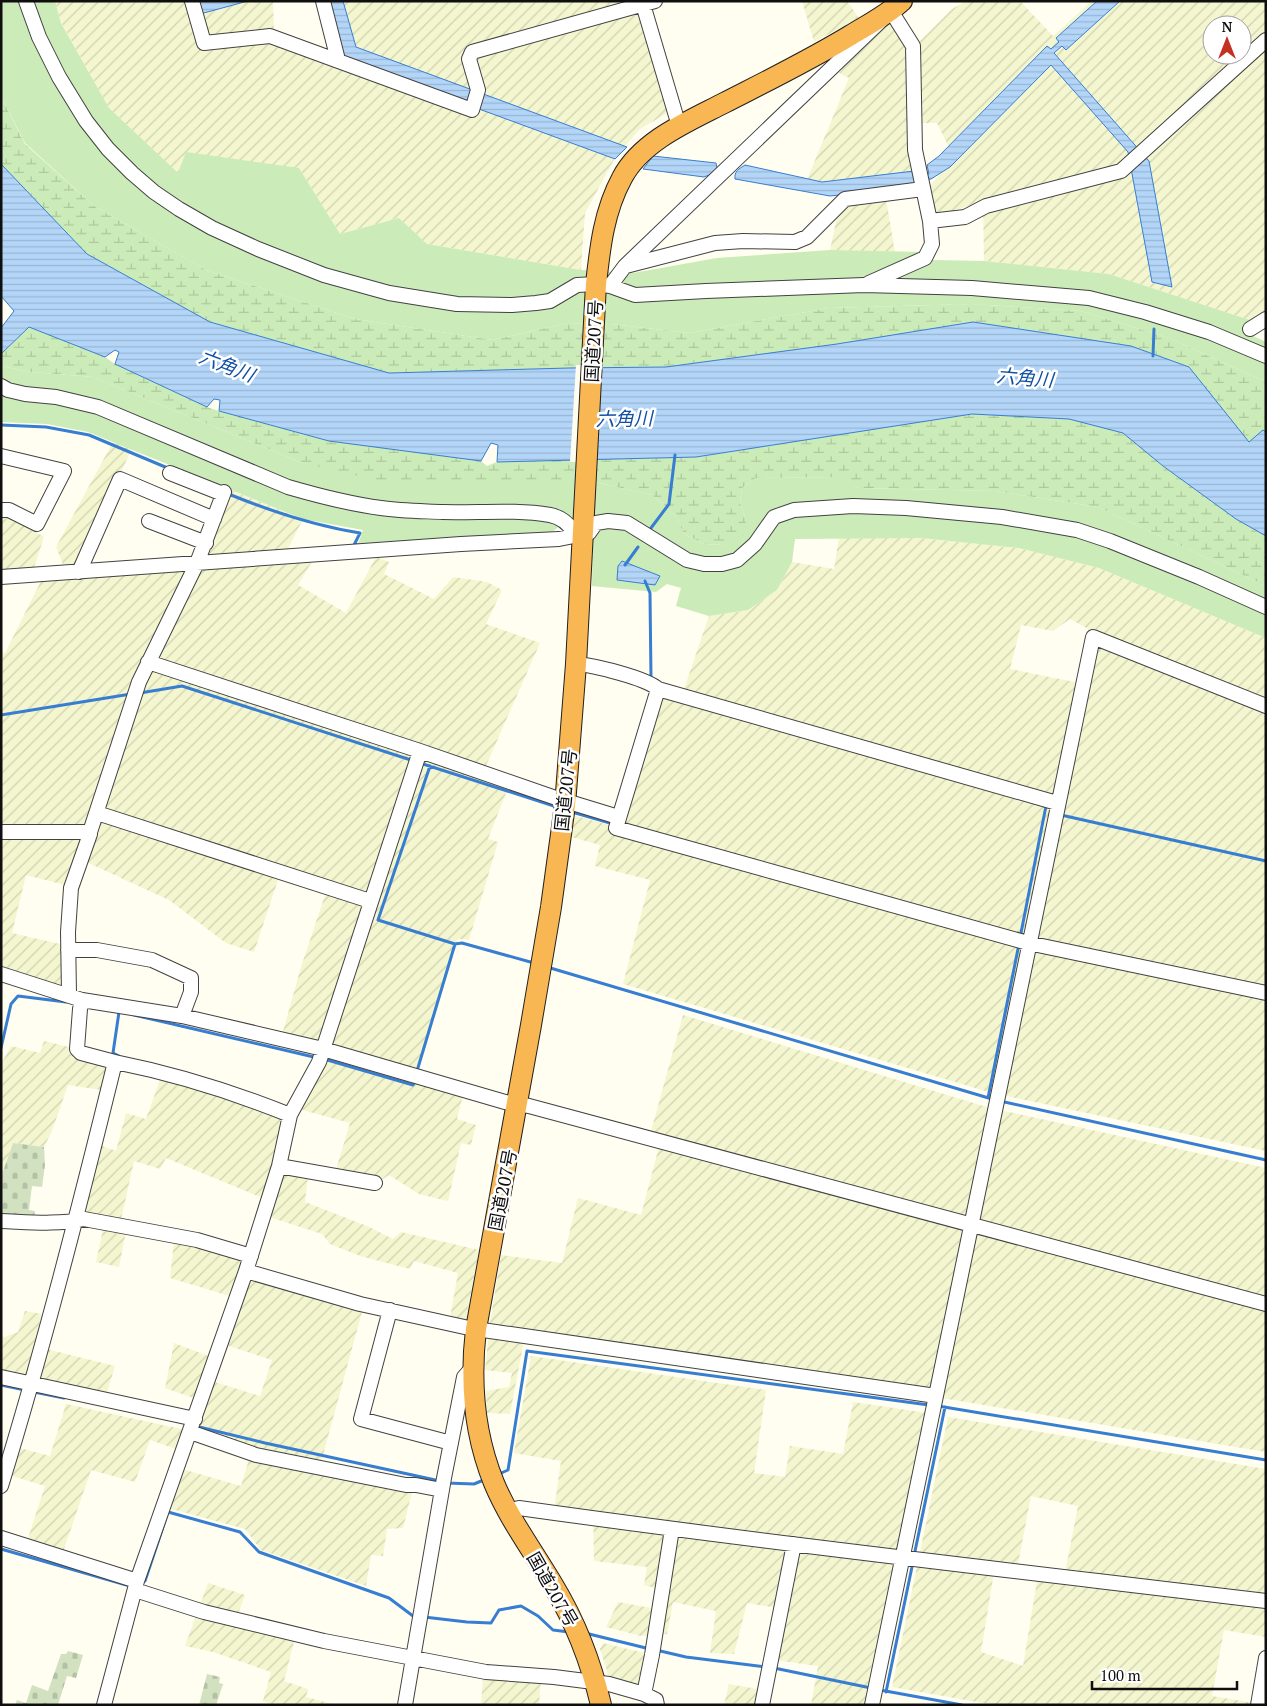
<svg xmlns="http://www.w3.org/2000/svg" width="1267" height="1706" viewBox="0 0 1267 1706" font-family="'PT Serif','Noto Sans JP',serif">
	<defs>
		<pattern id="farmland-furrows" width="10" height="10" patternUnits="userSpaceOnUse" patternTransform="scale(1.25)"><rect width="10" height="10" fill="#f4f6cf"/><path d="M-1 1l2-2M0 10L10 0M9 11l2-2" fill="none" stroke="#d0d2b1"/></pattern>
		<pattern id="wetland-marsh" width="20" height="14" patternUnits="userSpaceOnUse" patternTransform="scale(1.25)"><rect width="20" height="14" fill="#cbebb8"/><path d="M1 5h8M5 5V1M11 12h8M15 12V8" fill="none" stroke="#adc89d"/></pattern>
		<pattern id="cemetery-stones" width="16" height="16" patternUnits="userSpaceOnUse" patternTransform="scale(1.25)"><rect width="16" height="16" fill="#d2e2c0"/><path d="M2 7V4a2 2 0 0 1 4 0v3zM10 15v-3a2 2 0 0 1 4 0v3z" fill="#b3c1a4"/></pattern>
		<pattern id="water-rules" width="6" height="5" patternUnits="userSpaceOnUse" patternTransform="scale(1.25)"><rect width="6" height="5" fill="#b3d5f8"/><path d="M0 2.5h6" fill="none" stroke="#99b6d3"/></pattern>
	</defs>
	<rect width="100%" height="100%" fill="#fffef0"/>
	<path fill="url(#farmland-furrows)" fill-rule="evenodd" d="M55 1H273L274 34 347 57 332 1H665L648 6 676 108 640 129 616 156 585 213 581 270 427 244 399 218 340 234 299 168 178 174 109 108 61 22Z
		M802 1H847L859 18 814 42Z
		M966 1H1020L1053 36 1092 1H1266V313L1256 322 1109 274 984 261 983 201 935 217 928 188 954 158 937 123H906L912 178 884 187 895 252 830 250 844 185 806 182 849 78 839 73 872 38 891 21 910 51 952 9ZM1212 25H1242V55H1212Z
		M113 442 132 448 74 576 199 568 228 489 303 519 283 559 314 558 298 585 346 613 376 557 389 562 384 574 434 599 453 577 487 582 502 590 486 624 540 643 481 777 508 788 488 839 498 842 469 940 458 939 418 1072 463 1095 457 1119 476 1125 471 1145 461 1143 448 1201 419 1194 389 1175 380 1181 335 1173 350 1123 299 1109 329 1047 282 1035 301 967 325 895 278 880 254 952 226 943 169 900 82 860 73 887 26 875 12 933 64 945 66 991 1 970V652L5 653 42 579 68 577 56 547Z
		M1 514H7L44 537 30 580 1 582Z
		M839 538H921L1019 548 1099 568 1266 638V1151L992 1093 623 984 650 880 595 866 600 845 568 836 572 815 613 826 659 692 681 698 709 616 748 610 777 590 792 562 834 569ZM1070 619 1092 631 1080 683 1010 669 1021 625 1053 631Z
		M683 1015 990 1108 932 1399 524 1340 510 1414 487 1413 486 1391 509 1387 512 1373 485 1370 490 1323 501 1255 562 1263 578 1198 641 1215 661 1139 650 1135Z
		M44 1041 73 1048V1058L110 1065 102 1090 68 1085 52 1131 44 1147 13 1143 1 1177V1064L11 1046 40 1053Z
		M161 1077 286 1115 277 1166 308 1175 305 1202 367 1226 393 1239 401 1232 479 1250 466 1320 450 1318 458 1273 414 1261 410 1269 360 1256 330 1244 322 1234 260 1214 265 1199 166 1158 160 1169 134 1161 119 1229 126 1231 119 1267 96 1262 105 1220 73 1218 92 1142 116 1151 126 1113 146 1119Z
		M1000 1110 1266 1168V1452L942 1398Z
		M174 1241 246 1257 243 1272 363 1308 319 1470 413 1488 403 1528 387 1529 383 1556 371 1555 366 1586 261 1550 245 1529 168 1508 182 1469 241 1486 253 1446 199 1431 190 1422 199 1400 165 1388 174 1343 211 1357 205 1379 260 1396 272 1360 226 1345 240 1299 170 1278Z
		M25 1311 42 1314 34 1346 115 1366 104 1402 1 1380V1336L4 1337 18 1332Z
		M531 1356 766 1390 754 1473 785 1477 790 1446 843 1454 853 1402 928 1413 869 1705H811L818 1666 774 1660 782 1609 747 1603 734 1654 710 1653 716 1611 673 1602 667 1634 641 1636 606 1627 618 1602 662 1610 670 1592 644 1585 647 1567 594 1561 593 1515 554 1510 561 1461 514 1453Z
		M66 1404 186 1430 179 1450 150 1440 135 1482 91 1470 63 1552 27 1541 45 1486 9 1475 16 1447 50 1456Z
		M948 1417 1266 1469V1637L1224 1630 1212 1696 1260 1704 1266 1671V1705H994L892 1687ZM1031 1496 1078 1506 1064 1578 1038 1575 1023 1666 981 1652 995 1566 1017 1569Z
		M208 1583 245 1595 235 1622 295 1638 284 1681 308 1689 306 1697 336 1705H275L263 1701 271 1672 213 1652 185 1646Z
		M603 1643 649 1654 642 1686 609 1677 600 1649Z
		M483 1677 541 1680 539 1705H481Z
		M729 1684 763 1690 760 1705H724Z"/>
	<path fill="#cbebb8" d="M1 1H55L61 23 109 108 178 173 186 152 299 168 340 234 399 218 427 244 581 270 633 273 717 258 830 250 924 252 932 260 984 261 1109 274 1256 322 1251 335 1266 342V382L1169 338 1081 311 972 304 828 308 690 333 611 324 567 323 493 340 355 319 206 270 94 206 25 143 1 96Z
		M1 366 31 372 93 377 302 463 595 482 652 495 675 515 684 534 704 544 724 545 746 522 740 502 742 488 756 478 838 477 858 488 995 491 1098 507 1266 586V638L1099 568 1019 548 921 538 795 539 792 562 777 590 748 610 709 616 676 606 681 588 667 584 656 592 592 586 593 525 569 519 552 532 358 544 363 530 303 519 88 432 47 424 1 422Z"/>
	<path fill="url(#wetland-marsh)" d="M1 96 25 144 94 206 206 270 355 319 493 340 567 323 611 324 690 333 828 308 972 304 1081 311 1169 338 1266 382V432L1263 430 1249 443 1189 367 1131 346 973 322 837 344 666 367 569 368 389 373 210 322 87 254 1 164Z
		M29 327 105 357 115 364 207 407 219 411 329 441 481 461 487 466 497 462 697 457 972 414 1069 419 1123 433 1163 466 1236 519 1266 536V586L1098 507 995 491 858 488 837 477 756 478 742 488 740 502 746 522 744 535 724 545 704 544 684 534 675 515 652 495 595 482 380 481 302 463 93 377 31 372 1 366V354Z"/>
	<path fill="url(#cemetery-stones)" d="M13 1143 44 1147 45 1165 42 1187 32 1186 29 1210 35 1211 34 1219 1 1217V1177Z
		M68 1651 83 1655 76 1678 67 1676 58 1705H15L17 1700 26 1703 32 1685 48 1691 61 1654H66Z
		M207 1674 220 1677 219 1683 223 1684 216 1705H199Z"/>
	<path fill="url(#water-rules)" stroke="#377ed2" d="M196 1H248L200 14Z
		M327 1H343L356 47 627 147 615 159 343 59Z
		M1097 1H1120L1066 50 1062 46 1054 53 1149 161 1172 287 1152 282 1128 152 1051 65 950 167 931 179 916 181 917 186 830 196 735 179C734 171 739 169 745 165L822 182 914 171 915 176 929 174 927 165 939 156 1047 46 1051 49 1059 42 1056 38Z
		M653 156 716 163 717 168 714 173 704 177 643 169Z
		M1 164 87 254 210 322 389 373 569 368 666 367 837 344 973 322 1131 346 1189 367 1249 442 1263 430 1266 432V536L1236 519 1163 466 1123 433 1069 419 972 414 696 457 497 462 498 445 491 443 481 461 329 441 219 411 220 400 214 399 207 407 115 364 119 352 115 350 105 357 29 327 1 354V328L14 311 1 296Z
		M622 561 660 576 655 585 617 580 618 566Z"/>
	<path fill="#fffef0" d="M576 365H598L593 462H570Z"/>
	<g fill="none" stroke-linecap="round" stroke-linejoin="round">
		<path stroke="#377ed2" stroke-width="3" d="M1153 356 1154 329
			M1 425 46 427 89 435 170 469
			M231 495C273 512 316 526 360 533L354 545H358
			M651 528 669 504 675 455
			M625 565 638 547
			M645 581 650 593 651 679
			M140 693 182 686 414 761
			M1 715 131 694
			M420 763 557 807
			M430 766 378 920 455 944 462 943 534 963
			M572 812 610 823 611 819
			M1061 815 1266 861
			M1020 938 1045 811 1046 807 1044 806
			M547 967 992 1099
			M119 1012 113 1053 119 1056V1059
			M134 1015 318 1058
			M1 1048 11 1004 18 996 66 1002
			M324 1059 413 1085 415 1080
			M417 1071 455 944
			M988 1098 1019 944
			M1000 1101 1266 1160
			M1 1385 25 1390
			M34 1392 64 1398
			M938 1406 1266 1460
			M195 1426 265 1443 440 1481
			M499 1474 508 1470 527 1351 929 1405
			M446 1483 474 1484 486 1479
			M1 1549 130 1586
			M914 1556 945 1407
			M141 1583 145 1581 168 1512 240 1532 259 1552 389 1598 413 1616H417
			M424 1617 467 1622 491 1623 499 1610 521 1606 538 1616 553 1630 569 1632
			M585 1633 650 1649
			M656 1650 686 1657 766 1667
			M774 1668 871 1688
			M880 1690 962 1705
			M886 1692 913 1562"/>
		<g stroke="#424242" stroke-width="16">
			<path id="minor" d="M26 1 39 37 59 77 86 121 108 149 132 173 154 192 179 209 212 228 258 249 324 275 389 293 457 304 512 305 536 303 550 301 577 285 596 284 610 286 635 295 706 291 864 285 972 288 1089 298 1145 312 1209 332 1266 356
				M192 1 204 43 270 36 472 110 478 90 469 59 472 52 655 1
				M323 1 338 60
				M642 1 679 126
				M930 221 965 217 986 206 1121 171 1266 40
				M626 266 715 243 743 241 795 242 807 237 845 199 923 189
				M610 286 625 266 891 11 913 46 915 150 930 221 932 244 925 258 869 283
				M1250 329 1266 319
				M1 386 8 390 25 394 56 397 98 407 288 487C319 496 350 504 381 508 401 511 422 511 443 512 478 513 515 509 550 515 561 517 568 523 574 532L582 534
				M1 456 64 471 37 524 9 510H1
				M170 473 223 494
				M149 521 206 543
				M79 572 120 479 214 519
				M1 577 461 544 559 539 589 533 596 523 608 521 627 523 687 560 704 564H722L737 560 755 544 774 517 794 510 853 506 906 508 1002 517 1077 530 1110 541 1199 577 1266 607
				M148 662 420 751 556 798 615 816 620 815
				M576 664C593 665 646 678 658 689L1057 803
				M658 689 616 828 1028 943 1266 993
				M97 813 370 901
				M1 832H90L139 682 197 563 224 492
				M68 950H97L152 960 191 978V992L182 1016
				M1 974 82 1000 182 1016 323 1049 505 1102 529 1106 1266 1304
				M69 994 68 932 71 888 90 834
				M82 1000 80 1009 77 1049 81 1053 115 1062
				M279 1166 375 1183
				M1 1221C29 1222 57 1225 84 1219L197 1240 251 1256
				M246 1271 360 1304 469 1328 936 1396
				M390 1310 361 1419 451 1443
				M1 1377 195 1419
				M190 1432 256 1455 406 1485H416L442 1490
				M1 1486C44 1346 80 1204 115 1062 175 1074 233 1092 290 1115
				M507 1511 519 1508C768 1543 1017 1571 1266 1601
				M1 1538 137 1581
				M135 1590 204 1612 324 1641 486 1672 554 1677 609 1684 644 1694 656 1700 657 1705
				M644 1694 652 1655 672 1529
				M104 1705 137 1581 246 1271 279 1166 290 1115 319 1062 420 751
				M405 1705 444 1478 464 1377 473 1367
				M762 1705 794 1544
				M872 1705C945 1349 1018 993 1093 637L1266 706
				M1258 1705 1266 1658"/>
		</g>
		<g stroke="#202020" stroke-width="22">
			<path id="highway" d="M601 1705C591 1662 576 1623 553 1585 533 1551 509 1519 494 1483 474 1434 470 1380 476 1329L531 1025 551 907 565 805 576 664 596 284C600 247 604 211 622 178 641 141 689 121 724 103 767 81 810 60 851 35 869 24 887 15 902 1"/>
		</g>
		<use href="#minor" stroke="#fff" stroke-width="14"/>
		<use href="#highway" stroke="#f9b754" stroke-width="20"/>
	</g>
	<g text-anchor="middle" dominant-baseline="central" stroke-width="5" stroke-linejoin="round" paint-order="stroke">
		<g font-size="18" fill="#0f0f0f" stroke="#fff">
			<text transform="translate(593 341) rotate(-87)">国道207号</text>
			<text transform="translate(565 790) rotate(-84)">国道207号</text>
			<text transform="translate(502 1190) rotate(-79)">国道207号</text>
			<text transform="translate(553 1589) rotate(60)">国道207号</text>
		</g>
		<g font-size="19" font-style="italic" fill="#1351a5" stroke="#fff">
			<text transform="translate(227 365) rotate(21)">六角川</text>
			<text transform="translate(1025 377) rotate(5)">六角川</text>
			<text transform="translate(624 418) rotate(-1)">六角川</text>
		</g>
	</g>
	<rect width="1267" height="1706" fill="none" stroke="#0f0f0f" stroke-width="5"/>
	<g transform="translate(1227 40)"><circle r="24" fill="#ffffff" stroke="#9f9f9f"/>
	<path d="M0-4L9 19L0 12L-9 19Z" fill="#c43021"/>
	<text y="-8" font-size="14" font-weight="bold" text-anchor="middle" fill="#0f0f0f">N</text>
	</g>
	<path d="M1092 1681v8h145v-8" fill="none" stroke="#0f0f0f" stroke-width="2.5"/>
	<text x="1100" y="1681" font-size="15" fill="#0f0f0f" stroke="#ffffff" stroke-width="4" paint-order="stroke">100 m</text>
</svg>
